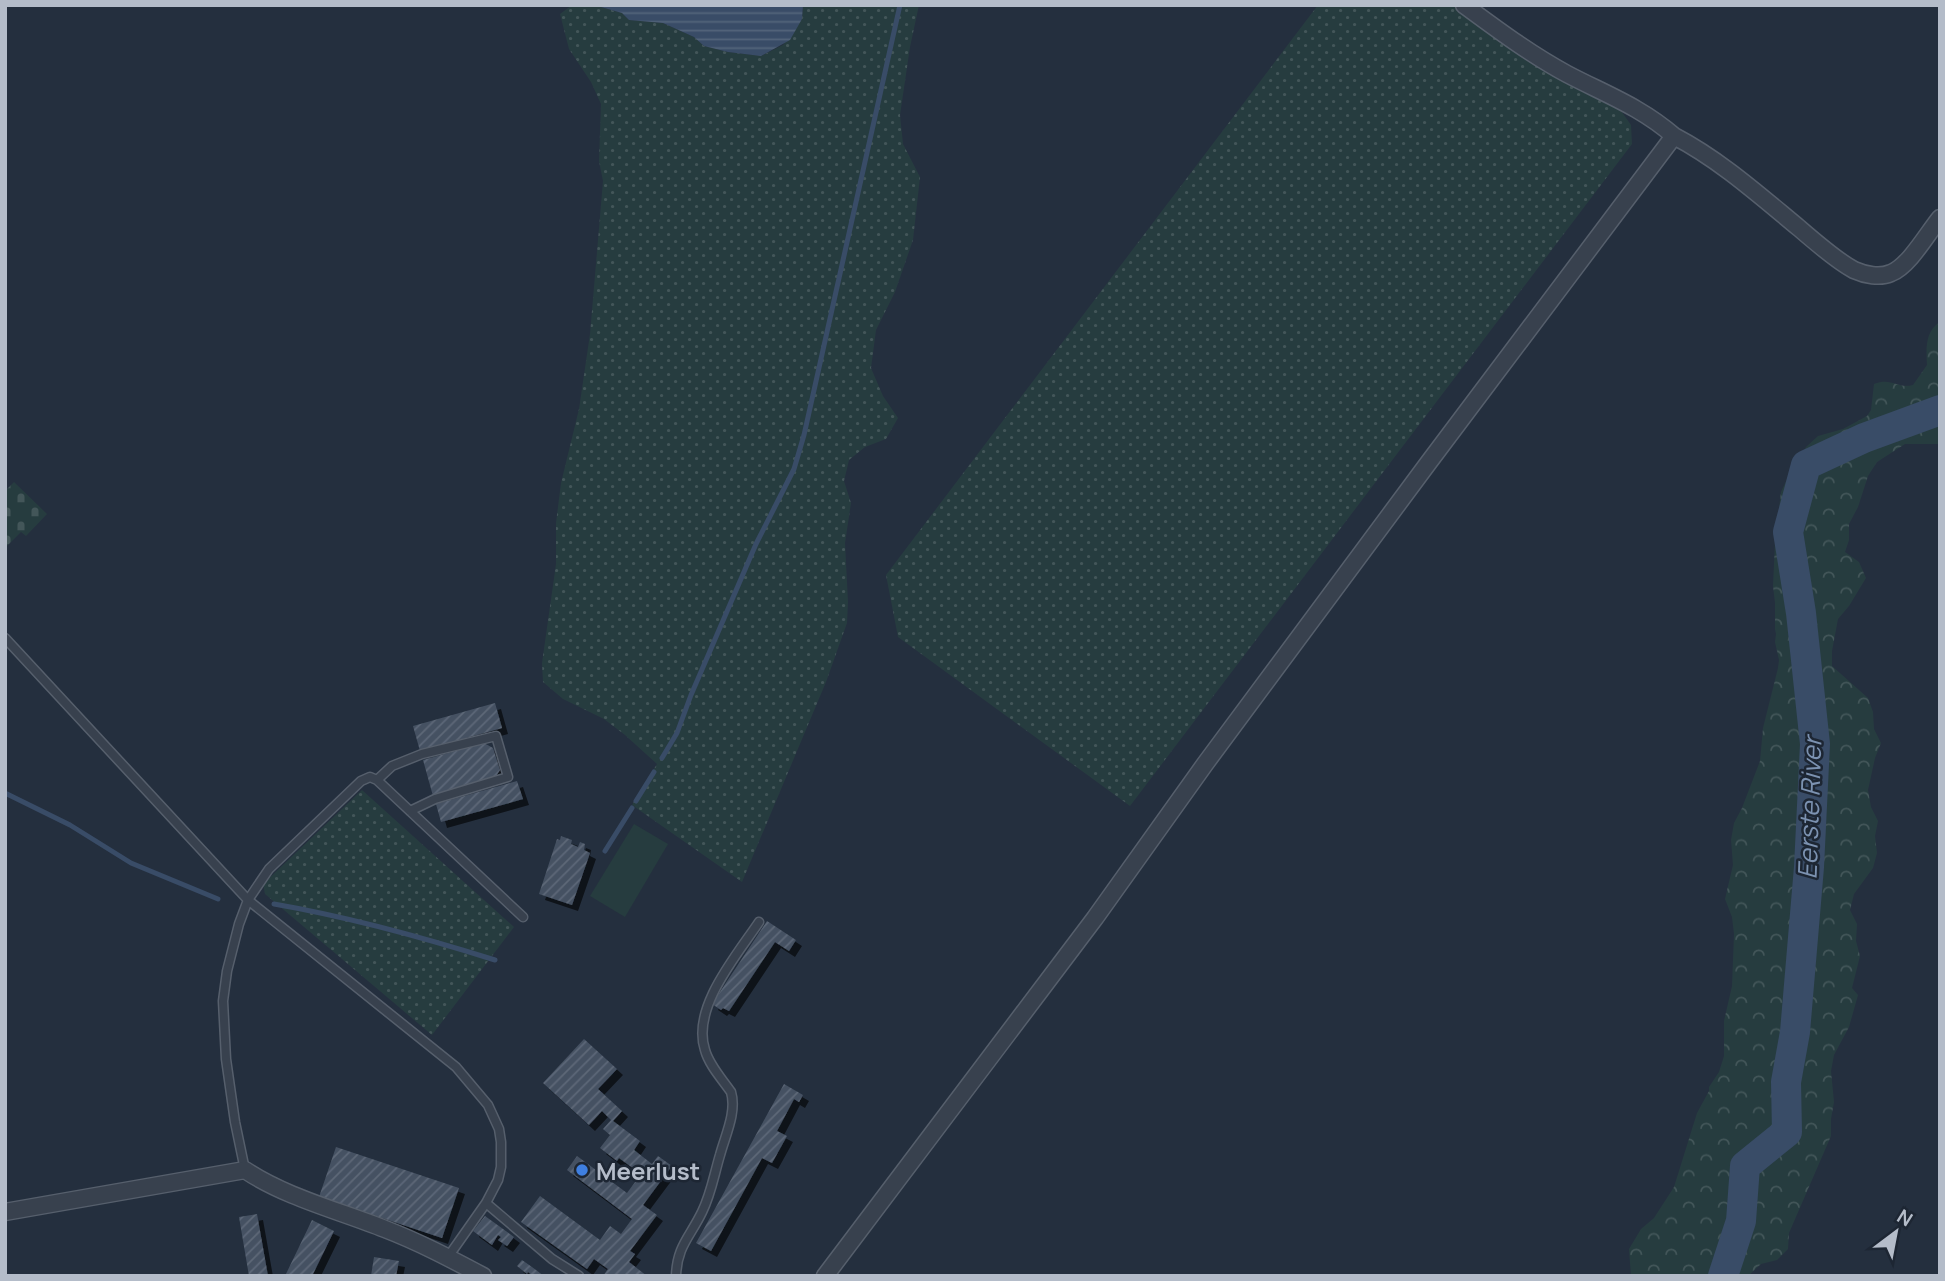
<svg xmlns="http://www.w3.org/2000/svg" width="1945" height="1281" viewBox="0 0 1945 1281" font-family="Manrope,sans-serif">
	<defs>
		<pattern id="grass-dots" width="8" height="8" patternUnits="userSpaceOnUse" patternTransform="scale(1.75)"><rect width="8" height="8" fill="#263c3f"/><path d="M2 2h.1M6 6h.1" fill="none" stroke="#435659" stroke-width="1.8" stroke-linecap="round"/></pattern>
		<pattern id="forest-crowns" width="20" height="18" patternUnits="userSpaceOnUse" patternTransform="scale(1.75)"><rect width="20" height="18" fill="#263c3f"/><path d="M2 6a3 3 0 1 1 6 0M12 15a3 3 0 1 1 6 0" fill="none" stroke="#435659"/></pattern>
		<pattern id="cemetery-stones" width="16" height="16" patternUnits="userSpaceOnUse" patternTransform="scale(1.75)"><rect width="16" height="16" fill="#263c3f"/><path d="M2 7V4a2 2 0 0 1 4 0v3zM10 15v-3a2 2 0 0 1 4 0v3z" fill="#435659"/></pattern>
		<pattern id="water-rules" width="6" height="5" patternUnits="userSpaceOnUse" patternTransform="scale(1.75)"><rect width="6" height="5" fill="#394c67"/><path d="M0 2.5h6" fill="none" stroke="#53647b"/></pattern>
		<pattern id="building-hatch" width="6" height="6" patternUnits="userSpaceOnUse" patternTransform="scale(1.75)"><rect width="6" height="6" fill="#455162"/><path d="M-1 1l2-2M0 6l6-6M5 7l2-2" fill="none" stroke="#5d6877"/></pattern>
		<filter id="shadow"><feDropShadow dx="6" dy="6" stdDeviation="0" flood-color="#0009"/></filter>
	</defs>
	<rect width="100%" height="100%" fill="#242f3e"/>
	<path fill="url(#grass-dots)" d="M572 5 597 6 622 13 629 20 663 23 694 37 704 46 728 52 761 56 783 45 802 19 803 5H919L910 47 900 115 903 144 920 177 913 240 895 292 876 330 871 368 883 396 898 418 886 439 865 447 849 460 844 481 851 503 845 543 848 602 847 623 826 682 742 882 632 805 657 764 625 735 604 719 563 699 543 682 542 663 556 564V523L561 483 579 409 590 334 603 181 599 161 601 104 591 82 569 49 560 14Z
		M1318 5H1456L1619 108 1631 125 1632 144 1130 806 898 637 886 575Z
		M362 790 514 927 432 1035 265 894 263 884Z"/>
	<path fill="url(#forest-crowns)" d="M1940 322V444H1905L1877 462 1868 476 1858 507 1849 524V540L1845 552 1859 562 1866 578 1849 606 1838 619 1832 651V666L1868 698 1873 712 1874 729 1881 743 1875 758 1868 790 1871 807 1878 821 1875 836 1877 853 1873 868 1854 894 1850 910 1857 924 1856 941 1860 956 1852 988 1858 995 1849 1027 1834 1055 1831 1071 1834 1102 1831 1119V1136L1789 1233 1788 1249 1777 1260 1761 1264 1748 1276H1631L1629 1249 1641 1229 1654 1218 1674 1187 1697 1113 1709 1091V1087L1719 1072 1724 1056V1021L1732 986 1734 934 1732 917 1725 899 1733 865 1731 840 1734 823 1742 808 1760 761 1763 728 1778 668 1779 660 1775 642 1776 634 1775 629V603L1773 586 1775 542 1781 492 1788 477 1806 447 1818 436 1843 429 1867 416 1871 410 1874 384C1892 377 1897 389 1913 385L1927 365C1926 349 1925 331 1940 322Z"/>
	<path fill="url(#cemetery-stones)" d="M14 482 47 514 26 536 21 532 5 548V491Z"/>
	<path fill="#263c3f" d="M634 824 668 844 625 917 590 896Z"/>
	<path fill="url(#water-rules)" d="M594 5H803L802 19 790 40 761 56 728 52 704 46 694 37 663 23 629 20 622 13Z"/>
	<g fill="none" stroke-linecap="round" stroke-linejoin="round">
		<path stroke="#394c67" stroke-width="5" d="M662 758 677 733 691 695 756 544 794 469 804 435 900 5
			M5 793 70 825 131 863 218 899
			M636 801 654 772
			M605 851 632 808
			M274 904C349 917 422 937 495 960"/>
		<path stroke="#394c67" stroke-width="30" d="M1723 1276 1741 1221 1745 1166 1787 1132 1786 1082 1795 1032 1809 867 1815 744 1801 613 1788 532 1806 465 1864 438 1940 410"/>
	</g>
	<path fill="url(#building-hatch)" filter="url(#shadow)" d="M495 703 502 728 420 751 413 726Z
		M484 743 493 748 500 770 494 779 433 796 423 760Z
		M517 781 523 799 441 822 436 804Z
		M561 836 572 840 571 844 578 847 580 842 585 844 584 850 590 853 572 905 539 894 557 839 560 840Z
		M767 921 796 940 789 951 775 942 729 1011 723 1008 721 1010 712 1004Z
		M584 1039 617 1069 598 1089 622 1111 613 1121 640 1141 634 1150 652 1164 658 1156 672 1166 643 1205 657 1215 630 1251 635 1254 629 1262 647 1276H603L608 1269 594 1259 587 1269 521 1222 540 1196 600 1240 610 1226 621 1234 632 1219 567 1170 577 1156 627 1193 641 1174 619 1158 617 1161 600 1148 610 1135 603 1129 611 1120 602 1111 589 1125 543 1083Z
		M784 1084 803 1095 799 1102 794 1099 777 1131 787 1136 772 1163 762 1158 711 1251 696 1243Z
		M336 1147 459 1188 442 1238 319 1197Z
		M257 1214 268 1276H249L239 1217Z
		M485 1216 514 1237 507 1246 498 1240 501 1237 498 1235 492 1245 473 1231Z
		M312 1220 334 1231 312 1276H285Z
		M374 1257 399 1261 396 1276H371Z
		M522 1260 532 1267 544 1276H533L528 1272 527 1274 517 1266Z"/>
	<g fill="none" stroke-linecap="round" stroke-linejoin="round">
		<g stroke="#565f6c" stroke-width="11">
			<path id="service" d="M5 638 248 900 456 1067 488 1105 499 1129 501 1142V1167L498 1180 486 1203 448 1257
				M377 780 392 766 422 754 496 736 508 777 435 799 410 811
				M245 1170 235 1122 226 1059 223 1001 227 971 239 924 248 900 269 869 361 781 370 777 377 780 394 796 523 917
				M486 1203 552 1259 579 1276
				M676 1276C677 1246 690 1237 702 1212 711 1194 714 1175 720 1155 725 1136 737 1112 731 1092 722 1079 709 1065 705 1050 691 1008 737 955 759 922"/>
		</g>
		<g stroke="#565f6c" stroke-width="19">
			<path id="minor" d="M1464 5C1498 30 1530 54 1567 74 1605 94 1641 107 1674 136
				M5 1212 245 1170C285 1197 340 1211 385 1229 419 1242 451 1259 483 1276
				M825 1276 1095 918 1205 764 1429 462 1674 136C1720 160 1759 195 1799 228 1814 241 1837 261 1854 270 1865 275 1880 278 1891 273 1909 266 1927 234 1940 218"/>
		</g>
		<use href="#service" stroke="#38414e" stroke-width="8"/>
		<use href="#minor" stroke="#38414e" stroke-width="16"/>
	</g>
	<circle fill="#3f7fe0" stroke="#1d2633" stroke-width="2.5" cx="582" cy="1170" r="7"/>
	<g text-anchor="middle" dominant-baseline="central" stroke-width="5" stroke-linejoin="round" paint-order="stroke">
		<g font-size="24" font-weight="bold" fill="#b4bcc9" stroke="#1d2633" text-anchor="start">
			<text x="596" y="1170">Meerlust</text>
		</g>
		<g font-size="26" font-style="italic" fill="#7c92b1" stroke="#1d2633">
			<text transform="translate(1809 808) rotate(-88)">Eerste River</text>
		</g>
	</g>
	<rect width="1945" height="1281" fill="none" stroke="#b4bcc9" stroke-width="14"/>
	<g transform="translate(1896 1232) rotate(32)" stroke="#1d2633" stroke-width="5" paint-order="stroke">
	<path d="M0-5L12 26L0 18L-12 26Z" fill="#b4bcc9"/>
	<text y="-10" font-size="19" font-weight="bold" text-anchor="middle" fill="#b4bcc9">N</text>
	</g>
</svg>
